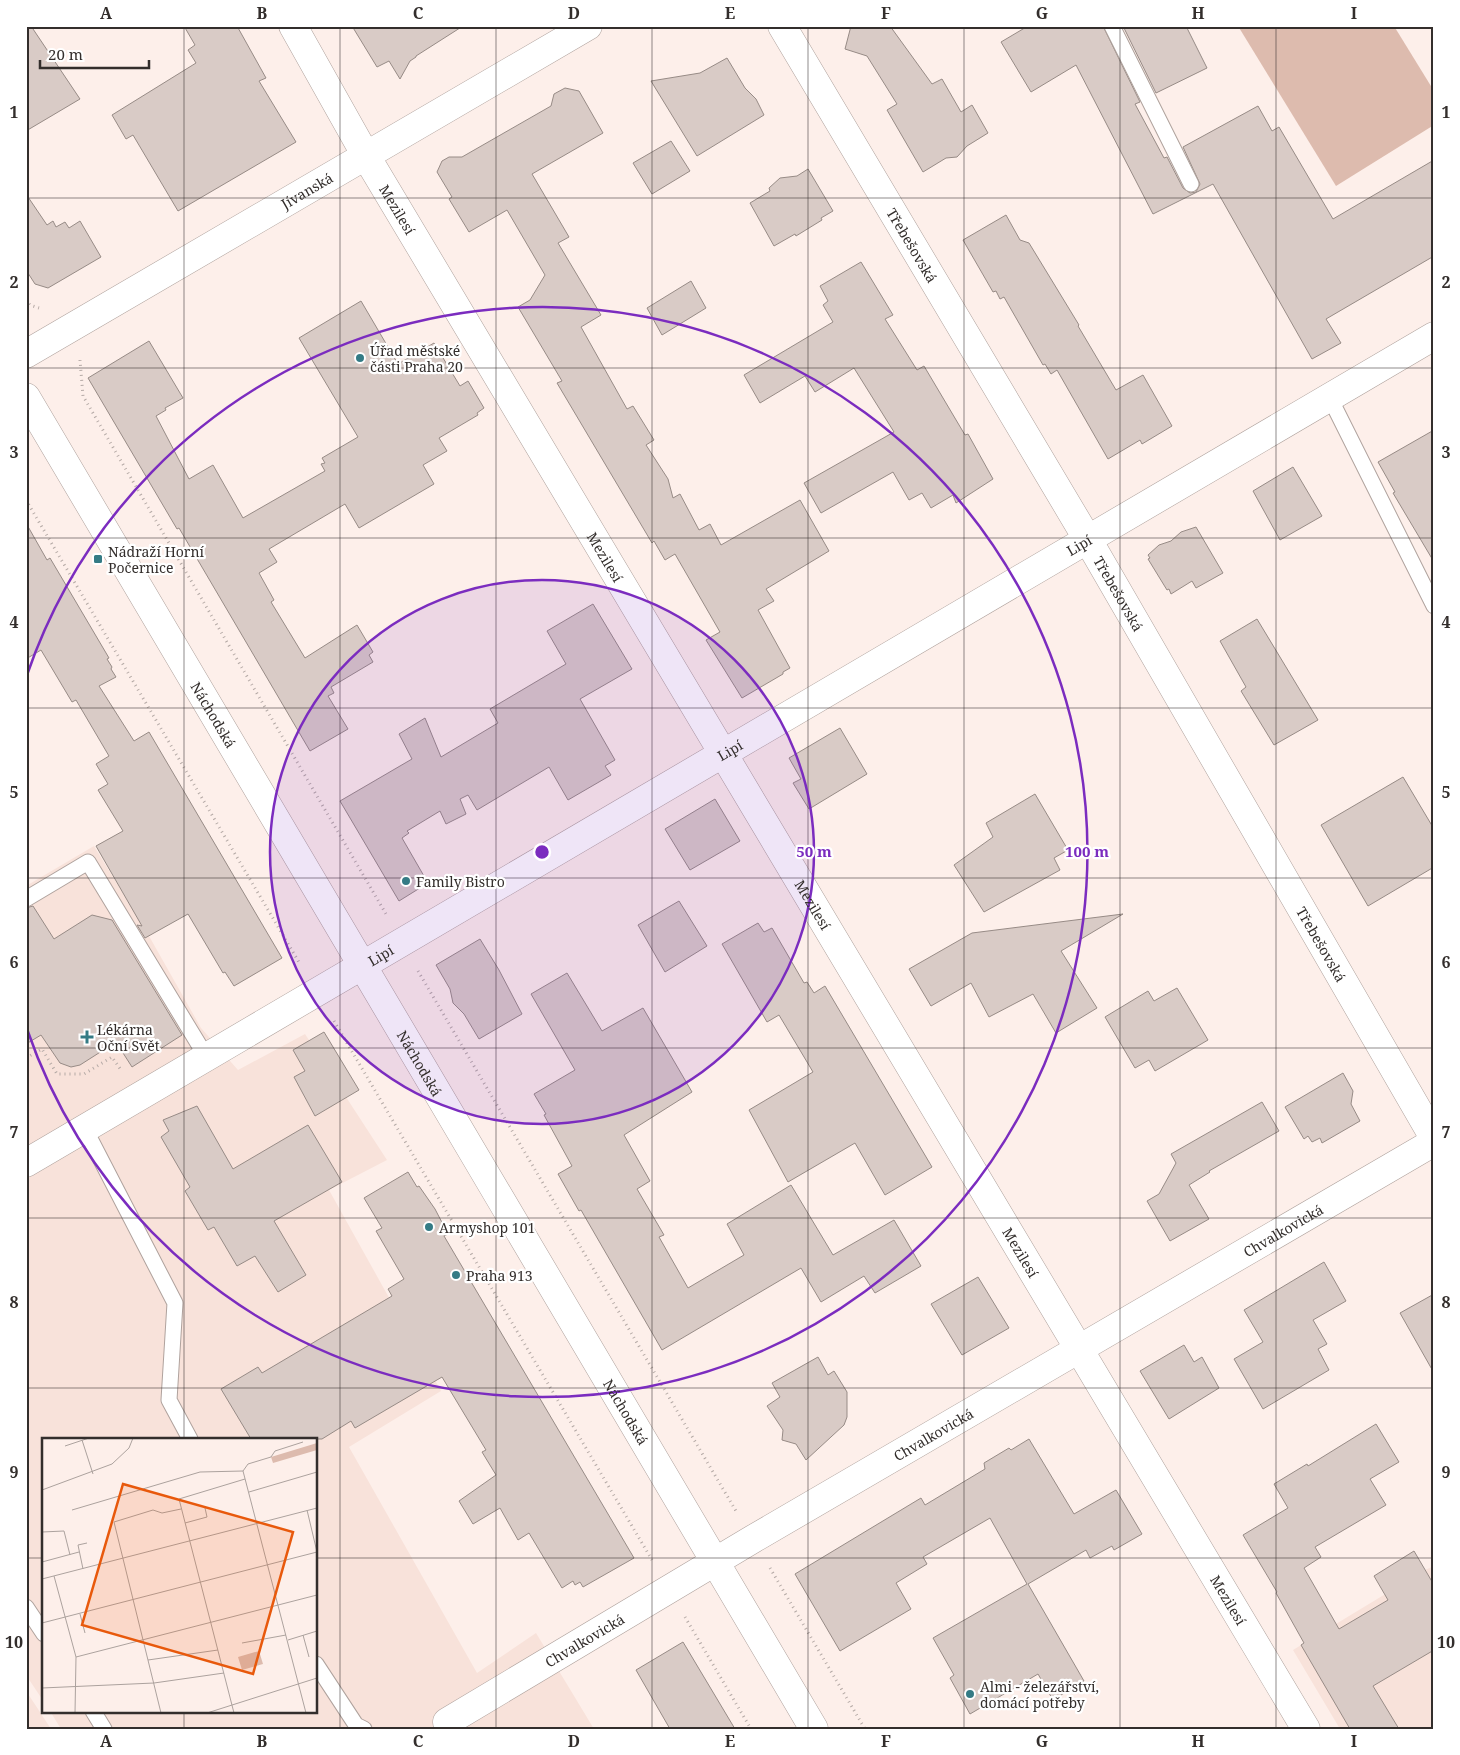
<svg xmlns="http://www.w3.org/2000/svg" width="1460" height="1755" viewBox="0 0 1460 1755" font-family="'Noto Serif',serif">
	<rect width="100%" height="100%" fill="#fdefea"/>
	<path fill="#f8e2da" d="M94 846 149 936 201 1028 238 1070 305 1034 387 1160 329 1190 441 1391 349 1447 477 1673 536 1633 594 1729H61L50 1711H316V1439H44V1702L26 1675V886Z
		M1434 1566V1729H1340L1293 1650 1425 1570Z
		M26 1691 36 1706 51 1729H26Z"/>
	<path fill="#ddbbae" d="M1238 26H1394L1434 91V125L1336 186Z"/>
	<path fill="#d9cbc6" stroke="#978b86" d="M26 26H31L80 99 26 131Z
		M184 26H237L266 78 259 81 296 142 178 211 133 135 126 139 112 115 196 63 188 50 195 45Z
		M352 26H463L416 56V57L410 61 400 79 389 61 377 67Z
		M851 26H890L932 84 942 79 961 112 972 105 988 133 967 146 957 157 946 158 923 172 887 110 897 104 867 56 845 49Z
		M1028 26H1103L1140 102 1135 104 1164 158 1167 157 1183 188 1190 193 1196 192 1200 184 1183 147 1258 106 1272 131 1279 127 1333 219 1434 160V256L1326 319 1341 343 1312 359 1213 184 1153 214 1076 65 1031 92 1001 42Z
		M1123 26H1186L1207 68 1156 93Z
		M727 58 745 88 756 99 764 115 697 156 651 81 700 73Z
		M565 88 579 91 603 133 532 174 569 237 558 243 601 315 581 327 627 409 633 406 654 440 646 445 668 479 673 498 680 494 699 530 710 524 721 545 800 500 829 551 766 589 774 601 758 610 790 668 783 672V674L742 698 706 640 720 632 675 554 665 560 654 541 652 543 557 383 562 381 518 307 530 300 545 275 507 210 469 232 449 199 452 197 437 172 442 161 449 157H462L551 106 554 94Z
		M671 141 690 171 652 194 633 163Z
		M808 169 833 211 821 218 822 220 796 236 795 234 774 246 750 203 770 191 769 188 780 178 797 176Z
		M26 194 47 225 53 221 56 227 65 222 69 228 80 221 101 257 48 288 35 284 26 270Z
		M1006 215 1020 240 1029 243 1079 325 1078 326 1116 390 1143 375 1172 426 1142 444 1140 440 1108 459 1057 370 1051 374 1045 364 1043 365 1004 297 1000 299 996 291 993 292 963 240Z
		M861 262 893 315 885 319 917 370 924 366 965 435 968 434 993 479 956 503 953 495 931 508 922 493 909 500 893 472 821 513 804 483 894 432 854 368 815 392 805 376 760 403 744 375 833 322 823 305 828 301 820 286Z
		M691 281 706 308 662 335 647 308Z
		M361 301 398 364 434 343 460 386 468 381 484 408 477 413 478 415 439 438 447 451 423 465 434 484 359 528 345 504 269 549 277 562 259 573 274 600 271 602 305 658 357 625 373 652 369 655 373 662 331 687 334 693 328 696 348 729 310 751 179 528 177 529 88 378 149 341 183 398 165 408 166 410 156 416 189 479 213 465 243 518 325 471 321 464 325 463 322 458 358 437 299 338Z
		M1434 430V562L1393 493 1395 492 1378 462Z
		M1293 467 1322 516 1280 540 1253 491Z
		M26 523 47 560 50 558 109 658 107 659 112 667 111 669 116 677 99 686 134 741 149 732 282 958 234 986 225 972 223 973 188 914 145 938 137 925 142 926 96 846 123 831 98 790 108 784 96 764 109 756 76 700 72 702 41 650 26 659Z
		M1196 527 1223 573 1196 588 1192 581 1171 594 1169 589 1167 590 1148 559 1150 558 1148 555 1159 545 1171 541 1181 532Z
		M593 604 632 669 580 699 615 760 605 766 611 775 568 800 549 767 477 810 468 795 460 799 466 814 446 824 440 811 407 831 409 833 402 838 428 883 399 901 340 801 412 759 399 734 425 718 441 757 498 723 490 709 566 664 547 631Z
		M1257 619 1318 720 1274 745 1241 691 1246 687 1220 641Z
		M840 728 867 774 809 809 793 783 801 779 789 758Z
		M1403 777 1434 829V867L1368 906 1321 825Z
		M1035 794 1068 850 1054 858 1060 870 984 912 954 865 993 837 986 823Z
		M715 799 740 841 690 870 665 829Z
		M679 901 707 946 665 972 638 925Z
		M33 906 54 939 92 915 112 920 182 1035 132 1067 116 1042 80 1065 71 1067 60 1063 41 1035 26 1044V908Z
		M1123 914 1061 951 1097 1008 1056 1033 1033 994 989 1017 971 983 931 1006 909 969 972 933Z
		M758 923 764 932 772 928 804 983 807 982 814 993 825 986 932 1167 885 1195 855 1143 788 1182 749 1110 813 1072 779 1015 767 1022 722 944Z
		M480 939 499 970 522 1014 479 1039 464 1014 453 1003 450 989 436 965Z
		M567 973 602 1031 643 1008 692 1092 624 1135 650 1181 637 1189 664 1235 659 1237 688 1288 744 1255 727 1224 791 1185 833 1255 894 1220 921 1266 875 1293 864 1276 821 1302 801 1268 662 1350 581 1210 579 1211 558 1174 572 1166 544 1115 546 1114 534 1094 575 1070 531 994Z
		M1177 988 1208 1040 1155 1071 1149 1060 1135 1068 1105 1017 1148 991 1154 1001Z
		M324 1032 359 1090 315 1116 294 1077 305 1071 293 1050Z
		M1343 1073 1353 1091 1351 1104 1360 1121 1322 1143 1320 1138 1312 1142 1308 1136 1304 1139 1285 1107Z
		M1262 1102 1279 1131 1209 1171 1210 1172 1189 1185 1209 1219 1170 1241 1147 1201 1159 1194 1176 1163 1171 1154Z
		M197 1106 233 1169 308 1125 342 1182 274 1221 306 1275 278 1292 255 1256 237 1266 214 1227 208 1230 185 1191 190 1187 161 1137 169 1131 163 1120Z
		M408 1172 417 1187 419 1186 435 1209 448 1234 444 1236 634 1558 583 1587 580 1582 575 1585 573 1581 562 1588 529 1533 518 1540 500 1508 473 1524 459 1501 496 1475 482 1452 486 1450 442 1377 355 1428 351 1421 322 1439H251L221 1389 258 1367 262 1373 392 1296 388 1289 404 1279 376 1231 382 1228 364 1198Z
		M1324 1262 1346 1301 1313 1320 1327 1344 1318 1349 1329 1370 1263 1409 1234 1359 1263 1342 1244 1310Z
		M978 1277 1009 1328 962 1355 931 1304Z
		M1434 1294V1373L1400 1313Z
		M1184 1345 1194 1362 1202 1357 1219 1388 1169 1419 1140 1371Z
		M818 1357 828 1375 834 1371 847 1392V1417L844 1425 806 1460 796 1444 782 1440 783 1430 767 1406 780 1397 772 1383Z
		M1376 1424 1399 1462 1370 1479 1386 1505 1315 1547 1321 1557 1304 1568 1339 1629 1388 1600 1374 1576 1414 1551 1434 1585V1650L1373 1686 1399 1729H1350L1301 1645 1304 1643 1276 1593 1277 1592 1243 1535 1288 1508 1274 1484 1307 1464 1308 1466Z
		M1029 1439 1074 1514 1116 1490 1142 1534 1114 1550 1112 1546 1090 1558 1086 1550 1028 1584 1084 1681 1053 1700 1038 1674 970 1714 950 1678 954 1675 933 1638 1027 1584 990 1518 923 1557 927 1564 896 1583 911 1609 840 1651 795 1574 921 1498 925 1505 985 1469 984 1463 1009 1448 1011 1450Z
		M683 1642 735 1729H670L636 1670Z"/>
	<g fill="none" stroke-linecap="round" stroke-linejoin="round">
		<g stroke="#afa29d" stroke-width="17">
			<path id="lane" d="M1112 26 1191 184
				M1330 398 1434 606
				M26 899 88 862 207 1058
				M85 1129 175 1303 169 1400 190 1439
				M26 1607 44 1634
				M316 1664 356 1725 364 1729
				M93 1711 104 1729"/>
		</g>
		<g stroke="#afa29d" stroke-width="29">
			<g id="street">
				<path id="s1" d="M293 26 366 156 1306 1729"/>
				<path id="s2" d="M782 26 1088 540 1434 1138"/>
				<path id="s3" d="M26 354 588 26"/>
				<path id="s4" d="M26 1163 1434 336"/>
				<path id="s5" d="M447 1722 753 1539 1434 1142"/>
			</g>
		</g>
		<g stroke="#afa29d" stroke-width="29">
			<g id="secondary">
				<path id="s6" d="M26 397 814 1729"/>
			</g>
		</g>
		<path stroke="#b5aaa6" stroke-width="3" stroke-dasharray="1 4" stroke-linecap="butt" d="M26 300 30 305 39 308
			M80 360 83 396 386 914
			M26 500 300 964
			M418 971 736 1511
			M334 1021 652 1560
			M26 1058 42 1049 57 1074H84L112 1057 121 1070
			M770 1568 865 1729
			M685 1617 751 1729
			M26 1727 27 1729"/>
		<use href="#lane" stroke="#fff" stroke-width="15"/>
		<use href="#street" stroke="#fff" stroke-width="28"/>
		<use href="#secondary" stroke="#fff" stroke-width="28"/>
	</g>
	<path fill="none" stroke="#332e2c" stroke-width="1" stroke-opacity="0.55" d="M184 26V1439M340 26V1729M496 26V1729M652 26V1729M808 26V1729M964 26V1729M1120 26V1729M1276 26V1729M26 198H1434M26 368H1434M26 538H1434M26 708H1434M26 878H1434M26 1048H1434M26 1218H1434M26 1388H1434M26 1558H44M316 1558H1434M184 1711V1729"/>
	<circle cx="542" cy="852" r="272" fill="#7b2cbf" fill-opacity=".12"/>
	<g fill="none" stroke="#7b2cbf" stroke-width="2.5">
		<circle cx="542" cy="852" r="272"/>
		<path d="M27 675A545 545 0 1 1 27 1029"/>
	</g>
	<g fill="#347b85" stroke="#fff" stroke-width="2">
		<circle cx="360" cy="358" r="5"/>
		<rect x="93" y="554" width="10" height="10" rx="2.5"/>
		<circle cx="406" cy="881" r="5"/>
		<path d="M84.5 1029.5h5v5h5v5h-5v5h-5v-5h-5v-5h5z"/>
		<circle cx="429" cy="1227" r="5"/>
		<circle cx="456" cy="1275" r="5"/>
		<circle cx="970" cy="1694" r="5"/>
	</g>
	<g text-anchor="middle" dominant-baseline="central" stroke-width="4.5" stroke-linejoin="round" paint-order="stroke">
		<g font-size="14" fill="#332e2c" stroke="#fff">
			<text stroke="none"><textPath href="#s3" startOffset="325">Jívanská</textPath></text>
			<text stroke="none"><textPath href="#s1" startOffset="211">Mezilesí</textPath></text>
			<text stroke="none"><textPath href="#s2" startOffset="255">Třebešovská</textPath></text>
			<text stroke="none"><textPath href="#s4" startOffset="1221">Lipí</textPath></text>
			<text stroke="none"><textPath href="#s1" startOffset="616">Mezilesí</textPath></text>
			<text stroke="none"><textPath href="#s2" startOffset="660">Třebešovská</textPath></text>
			<text stroke="none"><textPath href="#s6" startOffset="369">Náchodská</textPath></text>
			<text stroke="none"><textPath href="#s4" startOffset="816">Lipí</textPath></text>
			<text stroke="none"><textPath href="#s1" startOffset="1021">Mezilesí</textPath></text>
			<text stroke="none"><textPath href="#s2" startOffset="1065">Třebešovská</textPath></text>
			<text stroke="none"><textPath href="#s4" startOffset="411">Lipí</textPath></text>
			<text stroke="none"><textPath href="#s6" startOffset="774">Náchodská</textPath></text>
			<text stroke="none"><textPath href="#s5" startOffset="970">Chvalkovická</textPath></text>
			<text stroke="none"><textPath href="#s1" startOffset="1426">Mezilesí</textPath></text>
			<text stroke="none"><textPath href="#s6" startOffset="1179">Náchodská</textPath></text>
			<text stroke="none"><textPath href="#s5" startOffset="565">Chvalkovická</textPath></text>
			<text stroke="none"><textPath href="#s1" startOffset="1831">Mezilesí</textPath></text>
			<text stroke="none"><textPath href="#s5" startOffset="160">Chvalkovická</textPath></text>
		</g>
		<g font-size="14" fill="#332e2c" stroke="#fff" text-anchor="start">
			<text x="370" y="350">Úřad městské<tspan x="370" dy="16">části Praha 20</tspan></text>
			<text x="108" y="551">Nádraží Horní<tspan x="108" dy="16">Počernice</tspan></text>
			<text x="416" y="881">Family Bistro</text>
			<text x="97" y="1029">Lékárna<tspan x="97" dy="16">Oční Svět</tspan></text>
			<text x="439" y="1227">Armyshop 101</text>
			<text x="466" y="1275">Praha 913</text>
			<text x="980" y="1686">Almi - železářství,<tspan x="980" dy="16">domácí potřeby</tspan></text>
		</g>
	</g>
	<g transform="translate(42 1438)">
		<rect width="275" height="275" fill="#fdefea"/>
		<path d="M275 5V12L231 25 229 19ZM217 213 221 226 200 232 196 219Z" fill="#ddbbae"/>
		<path fill="none" stroke="#aca29e" stroke-width="1" d="M40 2 51 36M23 8 47 0M229 19 233 13 261 4M201 33 264 275M201 33 206 26 229 19M0 52 70 26 87 10 91 0M207 54 275 34M30 72 158 34 201 33M265 72 275 114M143 85 165 79 163 70M0 94 22 93 28 117M0 124 37 114M41 131 36 107 45 105M12 138 34 219 33 275M0 141 275 70M38 176 43 195M0 185 275 114M261 197 267 219M246 202 275 193M200 205 244 197M34 219 275 157M106 222 176 212M0 250 112 245 182 235M119 275 72 84 111 72 120 75 139 71M165 275 275 240M192 275 137 61 203 41"/>
		<path fill="#e8590c" fill-opacity="0.15" stroke="#e8590c" stroke-width="2.5" d="M81 46 251 94 211 236 40 187Z"/>
		<rect width="275" height="275" fill="none" stroke="#332e2c" stroke-width="2.5"/>
	</g>
	<circle cx="542" cy="852" r="8" fill="#7b2cbf" stroke="#fff" stroke-width="2.5"/>
	<g font-size="15" text-anchor="middle" font-weight="bold" fill="#7b2cbf" stroke="#fff" stroke-width="4.5" stroke-linejoin="round" paint-order="stroke">
		<text x="814" y="857">50 m</text>
		<text x="1087" y="857">100 m</text>
	</g>
	<rect width="1460" height="1755" fill="none" stroke="#ffffff" stroke-width="55"/>
	<path d="M40 60v8h109v-8" fill="none" stroke="#332e2c" stroke-width="2.5"/>
	<text x="48" y="60" font-size="15" fill="#332e2c" stroke="#ffffff" stroke-width="4" paint-order="stroke">20 m</text>
	<rect x="28" y="28" width="1404" height="1700" fill="none" stroke="#332e2c" stroke-width="2"/>
	<g font-size="16" text-anchor="middle" font-weight="bold" fill="#332e2c">
		<text x="106" y="19">A</text>
		<text x="262" y="19">B</text>
		<text x="418" y="19">C</text>
		<text x="574" y="19">D</text>
		<text x="730" y="19">E</text>
		<text x="886" y="19">F</text>
		<text x="1042" y="19">G</text>
		<text x="1198" y="19">H</text>
		<text x="1354" y="19">I</text>
		<text x="14" y="118">1</text>
		<text x="1446" y="118">1</text>
		<text x="14" y="288">2</text>
		<text x="1446" y="288">2</text>
		<text x="14" y="458">3</text>
		<text x="1446" y="458">3</text>
		<text x="14" y="628">4</text>
		<text x="1446" y="628">4</text>
		<text x="14" y="798">5</text>
		<text x="1446" y="798">5</text>
		<text x="14" y="968">6</text>
		<text x="1446" y="968">6</text>
		<text x="14" y="1138">7</text>
		<text x="1446" y="1138">7</text>
		<text x="14" y="1308">8</text>
		<text x="1446" y="1308">8</text>
		<text x="14" y="1478">9</text>
		<text x="1446" y="1478">9</text>
		<text x="14" y="1648">10</text>
		<text x="1446" y="1648">10</text>
		<text x="106" y="1747">A</text>
		<text x="262" y="1747">B</text>
		<text x="418" y="1747">C</text>
		<text x="574" y="1747">D</text>
		<text x="730" y="1747">E</text>
		<text x="886" y="1747">F</text>
		<text x="1042" y="1747">G</text>
		<text x="1198" y="1747">H</text>
		<text x="1354" y="1747">I</text>
	</g>
</svg>
